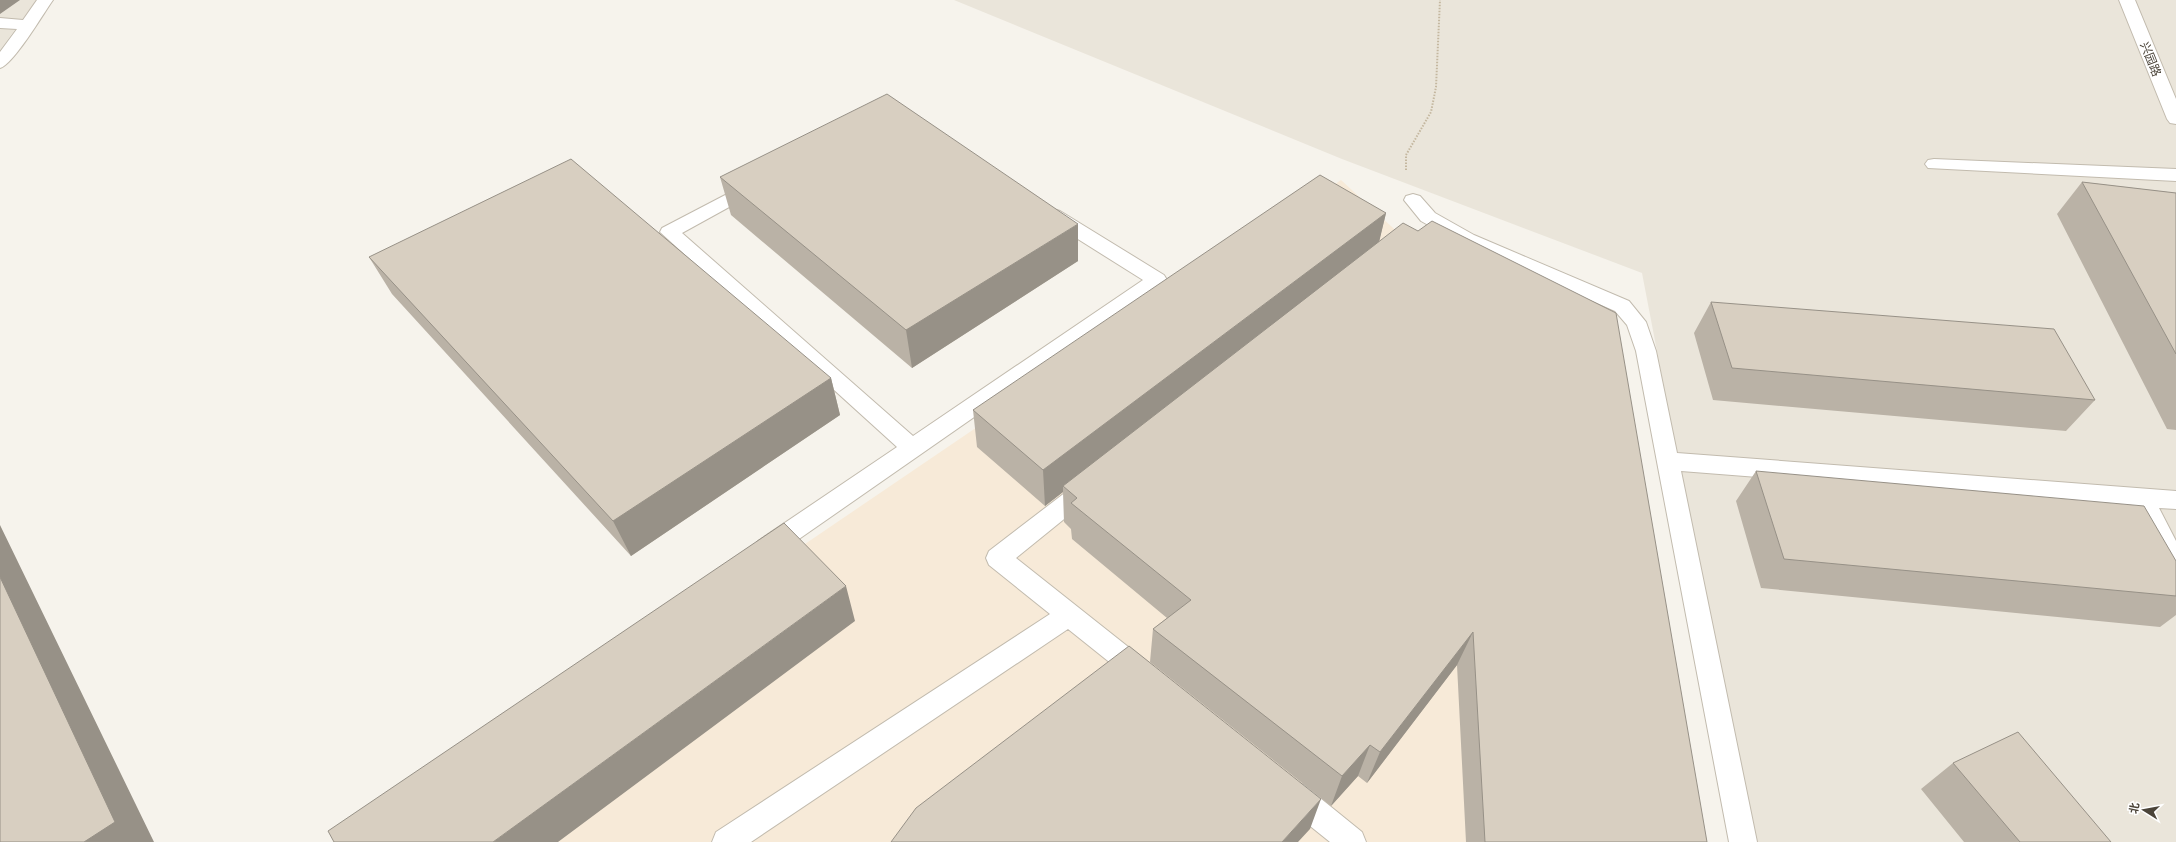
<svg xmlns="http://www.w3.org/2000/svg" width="2176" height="842" viewBox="0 0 2176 842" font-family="Cabin,'Noto Sans SC',sans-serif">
	<rect width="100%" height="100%" fill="#f6f3ec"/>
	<path fill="#eae5da" d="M0 0H37L0 50Z
		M954 0H2176V842H1751L1642 273 1342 159Z"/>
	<path fill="#f7ead8" d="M1341 180 1418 251 1690 842H366Z"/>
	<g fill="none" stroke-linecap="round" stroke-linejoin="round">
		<g stroke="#c2bbae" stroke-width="2">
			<path id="minor" d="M37 0H53C43 14 13 65 0 68V52L17 29 0 28V18L23 20Z
				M2119 0H2135L2176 99V124L2170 123 2167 119Z
				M1934 159 2176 169V181L1928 168 1925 164 1928 160Z
				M754 180 760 182 763 186 760 190 682 233 913 436 1143 280 1046 219 1044 215 1046 211 1053 209 1060 211 1164 275 1167 280 1164 285 776 555 767 558 758 555 755 548 758 541 897 447 660 232 662 228Z
				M1413 194 1420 196 1435 213 1474 235 1629 301 1646 322 1656 351 1677 453 2176 491V509L2159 508 2176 541V575L2167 572 2134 506 1681 471 1757 842H1729L1636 351 1627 325 1615 311 1460 243 1421 221 1404 200 1406 196Z
				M1087 479 1095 482 1099 488 1095 494 1016 558 1151 665 1155 673 1151 681 1142 685 1133 681 1068 629 751 842H712L716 832 1050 614 989 565 986 558 989 551 1079 482Z
				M1294 782 1304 785 1362 832 1366 842H1330L1284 805 1280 795 1284 785Z"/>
		</g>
		<path stroke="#c4b79f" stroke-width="2" stroke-dasharray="1.5 1.5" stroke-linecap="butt" d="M1406 170V155L1431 112 1436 87 1440 0"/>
		<use href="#minor" fill="#fff" fill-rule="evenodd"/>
	</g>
	<path fill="#bab2a6" d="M720 177 1078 261 912 368 731 215Z
		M2082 182 2176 193V430L2167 429 2057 214Z
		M1386 213 1379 241 1707 842H1466L1457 665 1367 783 1358 776 1331 806 1150 662 1153 629 1167 618 1072 539 1071 529 1064 522 1063 492 1045 506 977 447 973 410Z
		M369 257 831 378 840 415 631 556 392 294Z
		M1711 302 2095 400 2066 431 1713 400 1694 333Z
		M1756 471 2176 561V615L2160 627 1761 588 1736 501Z
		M1953 763 2111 842H1964L1921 789Z"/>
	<path fill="#979187" d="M0 0H20L0 14Z
		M1386 213 1377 251 1063 486V492L1045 506 1043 470Z
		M1078 224V261L912 368 906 330Z
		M831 378 840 415 631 556 613 521Z
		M0 525 154 842H84L0 577Z
		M846 586 855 621 558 842H493Z
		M1473 632 1457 665 1367 783 1380 752Z
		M1370 745 1358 776 1331 806 1342 776Z
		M1321 799 1310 829 1298 842H1282Z"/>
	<path fill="#d8cfc1" stroke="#979187" d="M887 94 1078 224 906 330 720 177Z
		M571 159 831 378 613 521 369 257Z
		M1320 175 1386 213 1043 470 973 410Z
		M2082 182 2176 193V354Z
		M1432 221 1616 313 1707 842H1485L1473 632 1380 752 1370 745 1342 776 1153 629 1191 600 1071 503 1077 498 1063 486 1403 223 1418 231Z
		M1711 302 2054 329 2095 400 1732 368Z
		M1756 471 2144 506 2176 561V596L1784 559Z
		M784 523 846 586 493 842H334L328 831Z
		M0 577 115 822 84 842H0Z
		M1129 646 1321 799 1282 842H891L916 808Z
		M2018 732 2111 842H2020L1953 763Z"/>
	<g text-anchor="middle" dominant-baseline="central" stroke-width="3" stroke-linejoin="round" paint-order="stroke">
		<g font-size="12" fill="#4b4439" stroke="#fff">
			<text transform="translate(2151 59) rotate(68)">兴园路</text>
		</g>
	</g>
	<g transform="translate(2144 810) rotate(281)" stroke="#ffffff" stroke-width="3" paint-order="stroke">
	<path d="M0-3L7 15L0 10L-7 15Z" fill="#4b4439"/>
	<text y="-6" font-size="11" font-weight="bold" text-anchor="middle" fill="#4b4439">北</text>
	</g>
</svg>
